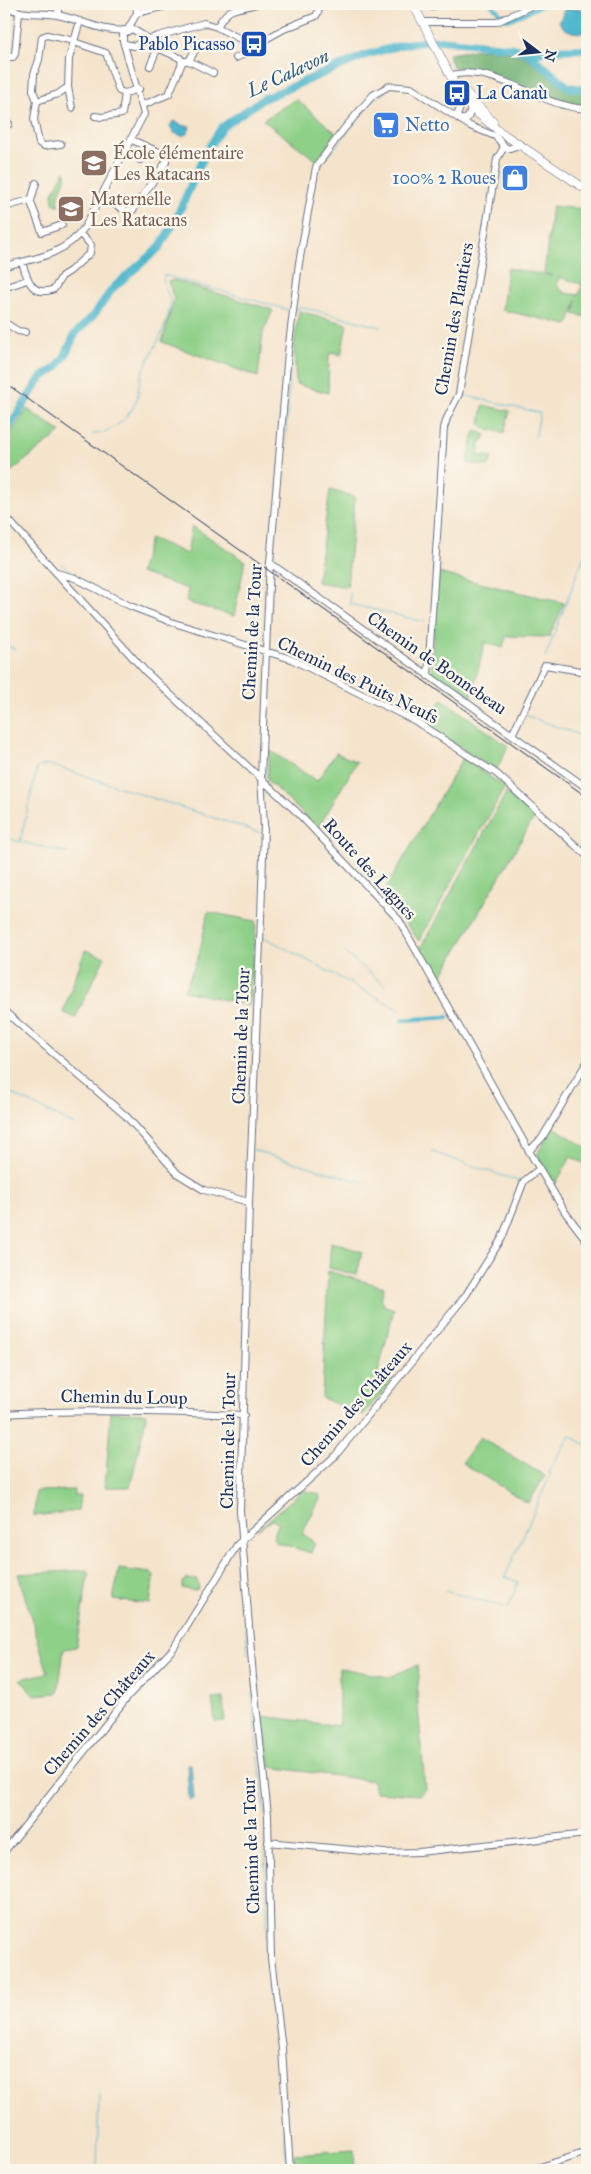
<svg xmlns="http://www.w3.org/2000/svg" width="591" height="2174" viewBox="0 0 591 2174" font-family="'IM FELL Great Primer',serif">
	<rect width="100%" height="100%" fill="#fbf7ec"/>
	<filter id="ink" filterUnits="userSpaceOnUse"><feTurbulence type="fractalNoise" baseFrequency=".02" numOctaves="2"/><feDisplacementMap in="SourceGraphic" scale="10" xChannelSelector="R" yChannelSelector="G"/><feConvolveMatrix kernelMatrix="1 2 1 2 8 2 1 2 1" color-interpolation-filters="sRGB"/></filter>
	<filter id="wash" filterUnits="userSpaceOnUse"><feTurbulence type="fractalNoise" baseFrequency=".0096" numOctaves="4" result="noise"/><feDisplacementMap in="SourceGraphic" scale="20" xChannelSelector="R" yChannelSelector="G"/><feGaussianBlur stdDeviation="1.12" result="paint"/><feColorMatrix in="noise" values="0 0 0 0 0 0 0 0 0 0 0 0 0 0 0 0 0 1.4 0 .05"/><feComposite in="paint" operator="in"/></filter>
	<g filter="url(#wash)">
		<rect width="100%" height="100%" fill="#f5e4cc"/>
		<path fill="#8ed088" stroke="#548073" d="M296 99 336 133 317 161 263 120Z
			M64 172H66C66 186 56 190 59 206L53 203 52 194Z
			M587 194V274L581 284 559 277 557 286 565 293 579 295 582 284 587 285V317L574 314 577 300 568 325 502 310 507 268 552 276 544 273 552 206 584 209Z
			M174 280 273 310 263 332 258 377 162 342 174 299 168 281Z
			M299 311 347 324 341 355 333 352 329 355 328 393 296 384 294 344Z
			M483 405 510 411 504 433 484 428 480 424Z
			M27 409 61 432 4 477V444Z
			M475 430 486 435 483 441 481 440 478 455 492 457 489 466 467 463Z
			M330 490 355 497 347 587 317 582Z
			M192 526 245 561 234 616 186 602 188 589 140 573 150 538 187 554Z
			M438 573 564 603 549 637 506 636 503 648 485 642 470 702 431 675Z
			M442 699 508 746 496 771 425 724Z
			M269 750 317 781 336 753 357 762 318 828 267 780Z
			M463 758 505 787 419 941 383 893Z
			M506 793 535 816 440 979 420 949Z
			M208 912 256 921 249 1005 184 991 199 955Z
			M85 950 105 957 75 1018 63 1012Z
			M552 1126 587 1148V1165L571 1157 555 1184 537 1155Z
			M331 1242 362 1252 357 1275 329 1268Z
			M328 1271 384 1287 381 1300 385 1306 394 1309 378 1373 393 1379 363 1415 322 1398Z
			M111 1412 147 1413 130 1487H105Z
			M480 1437 545 1476 528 1503 462 1463Z
			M74 1490V1496H80L78 1511 34 1516 36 1491Z
			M303 1490 319 1494 320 1499 302 1533 315 1543 311 1553 276 1542 273 1537 279 1523 273 1519 257 1530Z
			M119 1569 151 1573 154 1576 150 1604 113 1600Z
			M89 1570 76 1647 64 1649 58 1693 34 1695 20 1679 48 1673 18 1574Z
			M187 1579 197 1580 199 1588 194 1591 182 1588V1582Z
			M417 1665 419 1677 417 1693 425 1789 420 1795 375 1792 373 1781 270 1767 263 1716 339 1726V1668L389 1677Z
			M223 1698 225 1721 215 1722 212 1699Z
			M354 2150 355 2170H295L294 2154Z"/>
		<path fill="#72b274" stroke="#467069" d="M480 49 505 51 528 58 560 85 587 92V106C552 105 521 83 488 74 477 70 465 69 453 67L448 54Z"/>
		<path fill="#4eb6cc" stroke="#347295" d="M565 9H587V33C576 33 566 33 559 22Z
			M173 121 184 126H190L188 133 182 136 174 133 170 127Z
			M187 1764H191L194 1799 189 1800Z"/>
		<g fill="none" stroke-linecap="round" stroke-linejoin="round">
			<path stroke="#4eb6cc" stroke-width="1" d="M326 159 374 99 386 93
				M295 310 301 307 381 327
				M463 395 540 413 535 438
				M92 434C108 434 123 423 132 409 140 398 137 388 141 376 150 352 170 327 170 301 169 292 161 285 164 275L289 310
				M276 523 283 476 291 353
				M274 555 284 569
				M61 564 79 577
				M350 593V604L425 622
				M4 645 15 649
				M545 658 587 548
				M525 715 587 738
				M264 769 265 778
				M265 787V795
				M4 837 20 842 37 768 48 764 261 833
				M22 842 67 853
				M264 937 400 1010
				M344 952 385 985
				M4 1090 75 1125
				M253 1150 365 1183
				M432 1152 521 1182
				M445 1591 508 1608 518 1582 505 1577 551 1473 548 1472 570 1436 587 1445
				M245 1613 248 1654
				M252 1693 265 1816
				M265 1835 269 1988 277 2036 281 2087
				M282 2094 287 2165
				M97 2170 99 2093"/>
			<path stroke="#4eb6cc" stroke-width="4.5" d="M491 4 505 18
				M508 20 545 4
				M402 1020 447 1017"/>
			<path stroke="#4eb6cc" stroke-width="8" d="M529 54 549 50 587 49
				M4 435 40 379 57 367 65 356 75 334 93 316 113 288 159 248 174 223 205 154 222 127 263 99 366 55 405 44 440 40 514 48 529 54 568 87 587 90"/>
		</g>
	</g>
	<g filter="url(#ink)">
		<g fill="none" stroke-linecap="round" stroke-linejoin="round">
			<g stroke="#676e84" stroke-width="8">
				<path id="minor" d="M58 4V15
					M136 4 137 13
					M431 4 432 7
					M4 6C22 16 38 12 57 15 80 19 103 33 127 30
					M137 13 173 4
					M423 22H497L535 4
					M217 27C230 4 235 11 256 4
					M128 29 137 13
					M74 42 106 53 119 91 125 93 139 89
					M125 44 134 46 155 37 204 23 217 27 246 42 257 44 284 29 316 16 322 4
					M4 57H13L15 54 19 13
					M236 58 250 51V43
					M182 61H189L213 73
					M189 61 199 43
					M150 66 158 47
					M452 75C488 66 526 94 560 104 569 106 578 110 587 108
					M68 87 72 108
					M457 92 461 105 457 116 460 120 468 118 472 105
					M37 101 58 94 68 87 69 59 80 21
					M143 105 169 94 182 63 180 58 160 49 155 37
					M95 116 102 117 122 114 125 93
					M4 125 9 124
					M61 144 44 146 39 143 34 119 37 101 33 90 34 74 39 60 42 37 47 35 74 41
					M140 160 145 157 149 149
					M101 196 126 211 133 210 166 162V158L161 153 132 140
					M31 201 36 183
					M4 207 30 200 42 232 62 225
					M22 262C27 279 32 298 54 289L62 276 70 271 90 253 91 245 80 234
					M4 266C35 259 65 255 85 227L144 114 123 41V34L132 29 149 39
					M4 288 27 280
					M4 322 18 331 25 332
					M4 515 145 671 298 813 399 920 529 1151 565 1212 587 1241
					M270 563 587 788
					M57 573 75 578 130 606 174 623 291 659 415 721 497 774 587 856
					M428 676 444 428 447 418 459 394 497 159 504 147
					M512 735 545 665 587 672
					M4 1011 126 1116 178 1174 204 1190 249 1202
					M529 1151 542 1138 587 1062
					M4 1414C84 1409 163 1412 244 1415
					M268 1842 384 1853 419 1852 587 1834
					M4 1852 129 1695 173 1649 237 1545 335 1456 466 1295 502 1238 524 1181 539 1169
					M587 1859V1875
					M290 2170 282 2049 271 1958 268 1815 253 1677 240 1511 249 1202 261 918 264 825 261 778 266 651 270 563 288 352 299 263 316 167 343 130 373 95 389 86 411 88 470 126 495 136 507 149 520 145
					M531 2170 587 2152"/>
			</g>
			<g stroke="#676e84" stroke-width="9">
				<path id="major" d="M413 4 459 92 472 109 499 131 587 190
					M462 88 493 122"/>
			</g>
			<use href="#minor" stroke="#fff" stroke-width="6"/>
			<use href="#major" stroke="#fff" stroke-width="8"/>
			<path stroke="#1b2f5e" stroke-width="1" d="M4 382 587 797"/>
		</g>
	</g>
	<defs>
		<g id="bus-square" transform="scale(1.4375)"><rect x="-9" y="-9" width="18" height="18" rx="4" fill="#1a4fb4" stroke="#fbf7ec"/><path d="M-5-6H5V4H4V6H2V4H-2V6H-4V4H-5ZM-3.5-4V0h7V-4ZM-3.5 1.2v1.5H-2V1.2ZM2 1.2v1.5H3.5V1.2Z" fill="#fff"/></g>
		<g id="supermarket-square" transform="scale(1.4375)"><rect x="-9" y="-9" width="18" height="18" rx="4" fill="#3f7fe0" stroke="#fbf7ec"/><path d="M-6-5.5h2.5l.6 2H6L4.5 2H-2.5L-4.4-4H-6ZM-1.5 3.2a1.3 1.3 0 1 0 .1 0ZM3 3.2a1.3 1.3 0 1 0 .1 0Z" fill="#fff"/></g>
		<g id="school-square" transform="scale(1.4375)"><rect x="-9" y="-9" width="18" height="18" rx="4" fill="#8d6e63" stroke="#fbf7ec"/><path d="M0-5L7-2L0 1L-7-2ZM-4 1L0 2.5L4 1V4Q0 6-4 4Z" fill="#fff"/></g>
		<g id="shop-square" transform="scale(1.4375)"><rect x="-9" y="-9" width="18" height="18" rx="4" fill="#3f7fe0" stroke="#fbf7ec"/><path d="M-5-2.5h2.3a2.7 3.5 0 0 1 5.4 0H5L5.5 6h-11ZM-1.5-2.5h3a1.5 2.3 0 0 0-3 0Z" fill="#fff"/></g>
	</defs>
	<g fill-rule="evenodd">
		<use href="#bus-square" x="254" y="44"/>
		<use href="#bus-square" x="457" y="93"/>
		<use href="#supermarket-square" x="386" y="125"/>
		<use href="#school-square" x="94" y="163"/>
		<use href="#shop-square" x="515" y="178"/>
		<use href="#school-square" x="71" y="209"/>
	</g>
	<g text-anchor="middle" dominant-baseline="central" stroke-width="5" stroke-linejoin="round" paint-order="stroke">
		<g font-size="18" fill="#164399" stroke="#fbf7ec" text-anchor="end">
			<text x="235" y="44">Pablo Picasso</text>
			<text x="476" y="93" text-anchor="start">La Canaù</text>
		</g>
		<g font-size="18" fill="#366cbe" stroke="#fbf7ec" text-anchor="start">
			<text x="405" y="125">Netto</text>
			<text x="496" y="178" text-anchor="end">100% 2 Roues</text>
		</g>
		<g font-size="18" fill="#785e54" stroke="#fbf7ec" text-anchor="start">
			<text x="113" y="153">École élémentaire<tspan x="113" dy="21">Les Ratacans</tspan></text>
			<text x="90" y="199">Maternelle<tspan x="90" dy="21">Les Ratacans</tspan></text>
		</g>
		<g font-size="18" fill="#1b2f5e" stroke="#fbf7ec">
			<text transform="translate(454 319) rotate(-80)">Chemin des Plantiers</text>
			<text transform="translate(252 632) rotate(-87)">Chemin de la Tour</text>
			<text transform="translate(437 663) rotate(35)">Chemin de Bonnebeau</text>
			<text transform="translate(358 680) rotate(26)">Chemin des Puits Neufs</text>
			<text transform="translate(370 869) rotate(48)">Route des Lagnes</text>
			<text transform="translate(241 1036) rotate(-88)">Chemin de la Tour</text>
			<text transform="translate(124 1397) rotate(1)">Chemin du Loup</text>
			<text transform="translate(356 1404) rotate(-49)">Chemin des Châteaux</text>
			<text transform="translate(228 1441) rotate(-89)">Chemin de la Tour</text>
			<text transform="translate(99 1713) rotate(-49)">Chemin des Châteaux</text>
			<text transform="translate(251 1846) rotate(-92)">Chemin de la Tour</text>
		</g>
		<g font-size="19" font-style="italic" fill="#2a587f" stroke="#fbf7ec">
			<text transform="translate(288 73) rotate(-25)">Le Calavon</text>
		</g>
	</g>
	<rect width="591" height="2174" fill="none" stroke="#fbf7ec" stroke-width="20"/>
	<g transform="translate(538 52) rotate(106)" stroke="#fbf7ec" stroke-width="4" paint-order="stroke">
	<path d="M0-4L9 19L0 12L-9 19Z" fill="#1b2f5e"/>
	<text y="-8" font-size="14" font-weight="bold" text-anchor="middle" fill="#1b2f5e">N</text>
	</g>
</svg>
